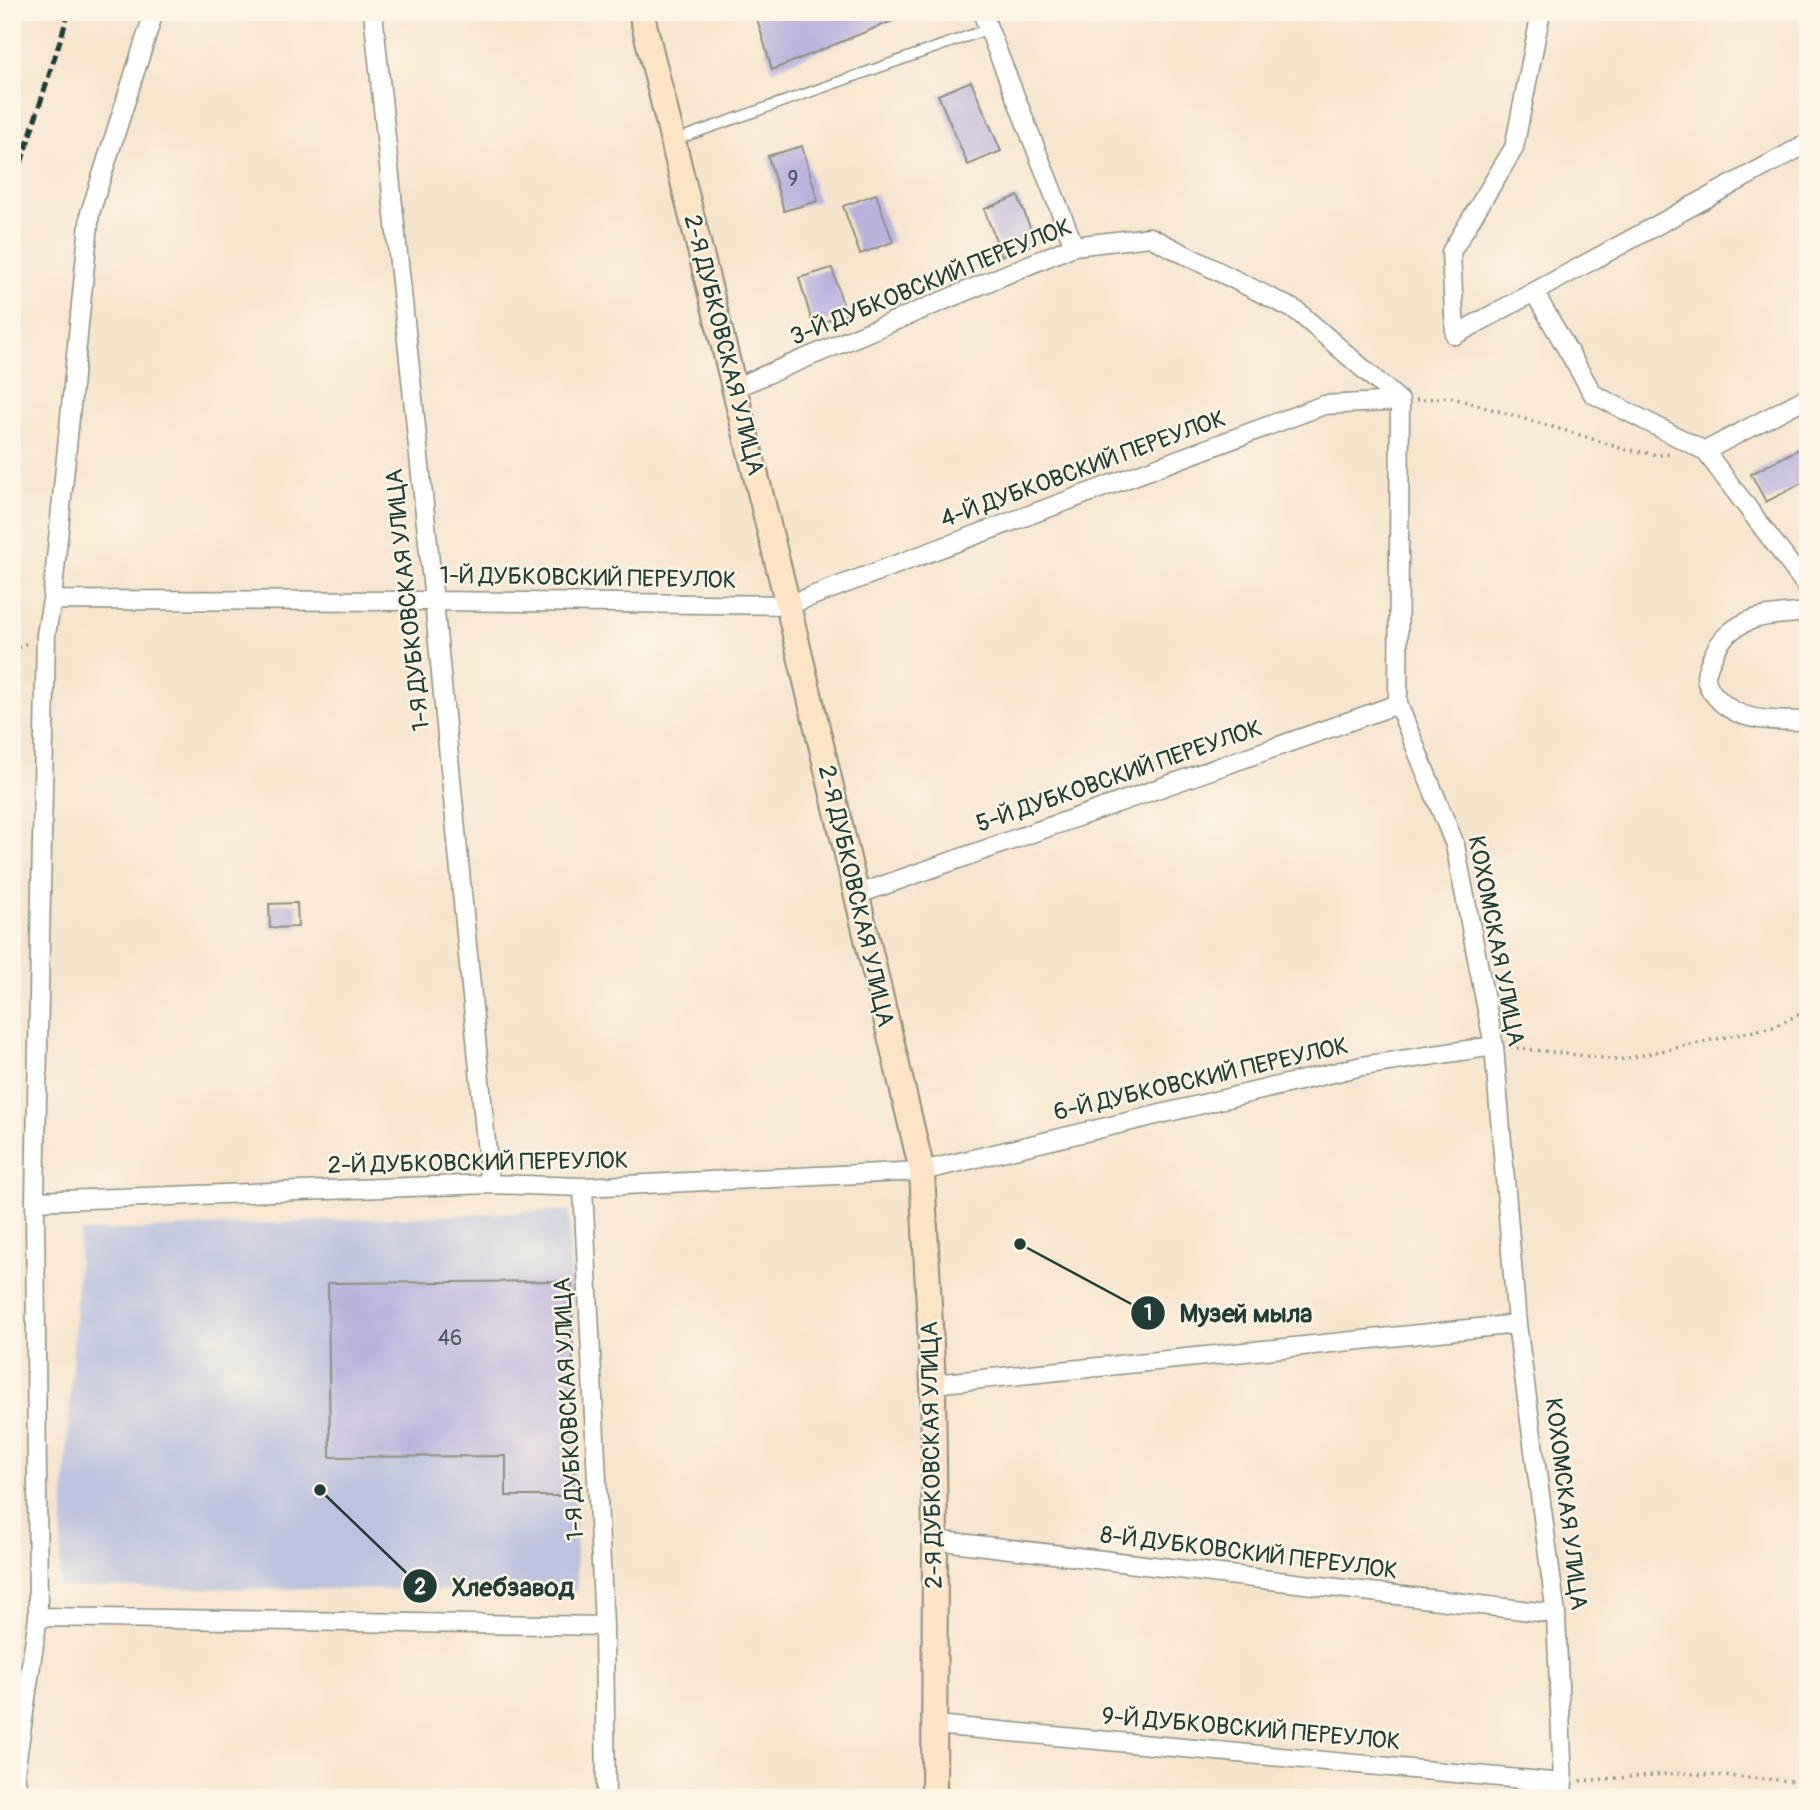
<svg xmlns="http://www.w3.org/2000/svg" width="1820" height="1810" viewBox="0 0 1820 1810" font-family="Pangolin,sans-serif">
	<rect width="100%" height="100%" fill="#fcf5e5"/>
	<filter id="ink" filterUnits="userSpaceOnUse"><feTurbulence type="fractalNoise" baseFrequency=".0143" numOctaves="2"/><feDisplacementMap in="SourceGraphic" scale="14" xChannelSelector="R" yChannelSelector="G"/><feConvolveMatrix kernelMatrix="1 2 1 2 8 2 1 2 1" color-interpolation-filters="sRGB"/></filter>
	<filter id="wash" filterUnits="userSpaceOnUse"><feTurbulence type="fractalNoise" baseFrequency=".00686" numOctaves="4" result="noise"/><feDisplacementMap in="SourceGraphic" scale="28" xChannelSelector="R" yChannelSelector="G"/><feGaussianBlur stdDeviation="1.57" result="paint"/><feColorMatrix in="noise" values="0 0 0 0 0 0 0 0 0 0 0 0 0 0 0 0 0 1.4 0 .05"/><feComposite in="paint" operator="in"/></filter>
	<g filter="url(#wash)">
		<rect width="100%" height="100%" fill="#f7e4cc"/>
		<path fill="#bdc3de" d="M569 1210 577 1591 59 1587 80 1232Z"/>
		<g id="blocks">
			<path fill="#bcb3dd" d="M755 12H912V13L772 70Z
				M971 81 1001 151 968 165 938 95Z
				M802 146 818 201 784 211 768 156Z
				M876 194 893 242 860 254 843 206Z
				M1018 196 1036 243 1002 256 984 209Z
				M832 268 846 315 813 325 799 278Z
				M1808 444V480L1766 502 1751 474Z
				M297 903 298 927 270 928 269 904Z
				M572 1281 574 1496H506V1456L330 1457 328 1283Z"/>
		</g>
	</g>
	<g filter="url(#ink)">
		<use href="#blocks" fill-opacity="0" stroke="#8b9080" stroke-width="2"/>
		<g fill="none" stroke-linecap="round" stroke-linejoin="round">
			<g stroke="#8b9080" stroke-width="12">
				<path id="service" d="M675 140 988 29"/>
			</g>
			<g stroke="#8b9080" stroke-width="21">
				<path id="minor" d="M373 12 434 601 490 1184
					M982 12 1074 246
					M1541 12 1514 148 1451 252 1455 335 1534 292 1593 394 1705 451 1808 588
					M1534 292 1808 143
					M734 388 1074 246 1150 237 1297 311 1400 401 1398 704 1455 845 1494 1046 1517 1324 1556 1614 1563 1783 1561 1798
					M1705 451 1808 397
					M52 600 434 601 788 605 1324 405 1400 401
					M1808 612C1791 614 1770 614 1754 619 1736 625 1721 637 1714 654 1705 672 1701 681 1717 698 1741 724 1775 720 1808 721
					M856 895 1398 704
					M583 1187 604 1626 606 1798
					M35 1201 490 1184 583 1187 922 1171 1362 1066 1494 1046
					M933 1384 1517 1324
					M935 1540 1556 1614
					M38 1617 604 1626
					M935 1725 1563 1783
					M19 1798 15 1773 38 1617 35 1201 46 634 52 600 90 213 154 12"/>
			</g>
			<g stroke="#8b9080" stroke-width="28">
				<path id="secondary" d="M641 12 788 605 922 1171 933 1384 935 1540 934 1798"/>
			</g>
			<path stroke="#8b9080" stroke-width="3.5" stroke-dasharray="2 5" stroke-linecap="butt" d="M1416 400 1450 397 1580 435 1623 449 1659 455 1670 454
				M12 651 29 642
				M1510 1047 1619 1060 1773 1027 1808 1010
				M1580 1781 1680 1773 1808 1782"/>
			<use href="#service" stroke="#fff" stroke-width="9"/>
			<use href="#minor" stroke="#fff" stroke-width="18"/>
			<use href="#secondary" stroke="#fee4c6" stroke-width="24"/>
			<path stroke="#1f3d34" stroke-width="5" stroke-dasharray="10 5" stroke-linecap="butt" d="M12 192 69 12"/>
		</g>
	</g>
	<g text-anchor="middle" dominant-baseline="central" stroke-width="5" stroke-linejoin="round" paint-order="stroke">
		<g font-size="21" fill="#465a5e">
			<text x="793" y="179">9</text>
			<text x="450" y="1338">46</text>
		</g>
		<g font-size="24" fill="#1f3d34" stroke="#fcf5e5">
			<text transform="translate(931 282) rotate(-22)">3-Й ДУБКОВСКИЙ ПЕРЕУЛОК</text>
			<text transform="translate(724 345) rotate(76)">2-Я ДУБКОВСКАЯ УЛИЦА</text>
			<text transform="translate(1083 469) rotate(-20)">4-Й ДУБКОВСКИЙ ПЕРЕУЛОК</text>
			<text transform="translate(588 578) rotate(1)">1-Й ДУБКОВСКИЙ ПЕРЕУЛОК</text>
			<text transform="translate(408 600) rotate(-96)">1-Я ДУБКОВСКАЯ УЛИЦА</text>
			<text transform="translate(1119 776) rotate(-19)">5-Й ДУБКОВСКИЙ ПЕРЕУЛОК</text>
			<text transform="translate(856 896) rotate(77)">2-Я ДУБКОВСКАЯ УЛИЦА</text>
			<text transform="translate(1496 941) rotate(79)">КОХОМСКАЯ УЛИЦА</text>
			<text transform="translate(1201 1079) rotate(-13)">6-Й ДУБКОВСКИЙ ПЕРЕУЛОК</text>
			<text transform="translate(478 1163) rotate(-1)">2-Й ДУБКОВСКИЙ ПЕРЕУЛОК</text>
			<text transform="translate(569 1409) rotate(-93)">1-Я ДУБКОВСКАЯ УЛИЦА</text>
			<text transform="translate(932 1455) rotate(-91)">2-Я ДУБКОВСКАЯ УЛИЦА</text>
			<text transform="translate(1566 1504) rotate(83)">КОХОМСКАЯ УЛИЦА</text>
			<text transform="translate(1249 1553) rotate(7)">8-Й ДУБКОВСКИЙ ПЕРЕУЛОК</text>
			<text transform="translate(1251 1729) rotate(5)">9-Й ДУБКОВСКИЙ ПЕРЕУЛОК</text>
		</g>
	</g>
	<path fill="none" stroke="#1f3d34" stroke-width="2.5" d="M1020 1244L1148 1313M320 1490L420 1586"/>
	<g fill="#1f3d34" stroke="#fcf5e5" stroke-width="2.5">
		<circle cx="1020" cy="1244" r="7"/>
		<circle cx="320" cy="1490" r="7"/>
		<circle cx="1148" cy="1313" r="18"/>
		<circle cx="420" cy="1586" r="18"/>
	</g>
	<g font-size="21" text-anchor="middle" font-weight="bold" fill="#fff">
		<text x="1148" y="1320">1</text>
		<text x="420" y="1594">2</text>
	</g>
	<g font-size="26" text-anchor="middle" font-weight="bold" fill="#1f3d34" stroke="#fcf5e5" stroke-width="5" stroke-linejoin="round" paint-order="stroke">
		<text x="1246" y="1322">Музей мыла</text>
		<text x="513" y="1596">Хлебзавод</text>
	</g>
	<rect width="1820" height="1810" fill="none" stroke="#fcf5e5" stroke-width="42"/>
</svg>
